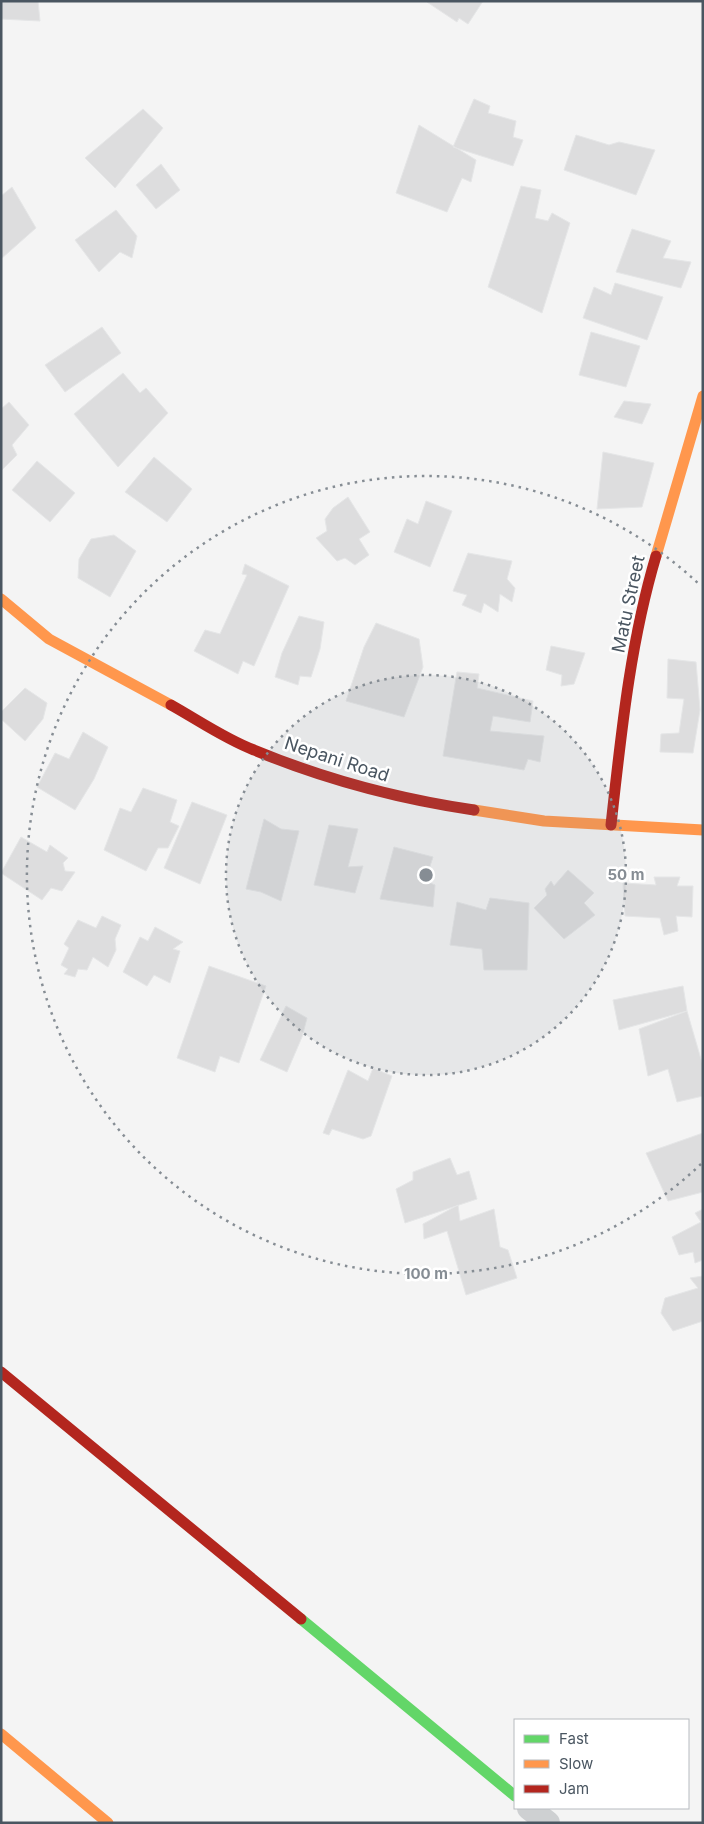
<svg xmlns="http://www.w3.org/2000/svg" width="704" height="1824" viewBox="0 0 704 1824" font-family="Inter,sans-serif">
	<rect width="100%" height="100%" fill="#f4f4f4"/>
	<path fill="#ddddde" stroke="#e5e6e7" d="M1 1H38L40 21 1 19Z
		M483 1 468 24 459 18 457 22 427 2Z
		M474 99 490 106 488 113 516 121 513 137 523 140 513 166 453 147Z
		M143 109 163 128 115 188 85 158Z
		M419 125 476 160 471 182 462 178 447 212 396 193Z
		M576 135 609 145 619 142 655 150 636 195 564 170Z
		M161 164 180 190 156 209 136 185Z
		M521 186 541 190 535 218 548 221 552 213 570 223 542 313 488 287Z
		M12 187 36 228 1 259V196Z
		M116 210 137 236 132 258 120 252 99 272 75 240Z
		M632 229 671 241 663 258 691 262 681 288 616 272Z
		M615 283 663 297 647 340 583 318 594 287 611 295Z
		M102 327 121 353 65 392 45 365Z
		M591 332 640 346 626 387 579 375Z
		M123 373 140 393 146 388 168 413 118 467 74 414Z
		M624 401 651 404 642 424 614 417Z
		M9 402 29 425 12 445 17 455 2 470 1 409Z
		M603 452 654 463 642 507 597 509Z
		M154 457 192 489 167 522 125 492Z
		M37 461 75 493 50 522 12 490Z
		M348 497 370 532 359 539 369 555 355 565 345 558 337 561 316 538 327 531 325 519 333 508Z
		M426 501 452 511 430 567 394 552 407 519 418 524Z
		M114 535 136 551 110 597 78 578 79 559 91 539Z
		M468 553 512 561 507 579 515 588 512 602 500 594 498 612 484 603 481 613 462 605 467 595 453 591Z
		M245 564 289 586 254 666 243 661 238 674 194 651 205 630 220 634 247 575 242 574Z
		M299 616 324 622 320 649 311 677 300 676 298 685 275 677 282 653Z
		M376 623 419 639 423 667 404 717 346 701 364 647Z
		M551 646 585 653 574 684 561 686 562 675 546 670Z
		M668 659 696 662 700 710 693 753 660 752 661 734 679 733 684 699 667 698Z
		M457 672 479 674 477 688 533 701 530 722 493 716 490 731 544 736 540 762 528 759 524 770 443 756Z
		M25 688 47 703 43 719 25 741 1 719V712Z
		M83 732 108 747 94 779 75 810 37 787 55 753 69 759Z
		M143 788 177 800 170 822 179 826 168 848H158L146 871 104 850 120 808 131 812Z
		M192 802 227 815 200 884 164 868Z
		M264 819 281 829 299 831 281 901 261 892 246 889Z
		M329 825 358 829 348 867 363 866 355 893 314 885Z
		M21 837 47 852 50 845 68 858 63 863 65 871 75 872 62 891 51 888 42 900 1 873Z
		M394 847 433 857 425 881 435 885 433 907 380 899Z
		M568 870 594 893 584 903 595 915 564 939 534 908 547 895 545 889 551 881 554 886Z
		M654 877H680L677 886H693L692 917 676 916 678 931 664 935 660 918 625 916 623 883 656 885Z
		M490 898 529 903 527 970H484L482 949 450 945 457 902 486 910Z
		M102 916 121 925 115 939 116 950 108 967 93 957 87 970 78 969 75 977 64 974 68 969 61 965 69 948 64 944 78 920 96 928Z
		M155 927 183 942 173 949 180 951 170 983 154 975 147 986 123 972 140 937 148 941Z
		M209 966 266 986 239 1063 220 1056 215 1072 177 1058Z
		M683 986 687 1011 619 1030 613 1000Z
		M286 1006 307 1018 302 1037 287 1072 260 1060Z
		M687 1011 703 1066V1096L677 1102 668 1069 648 1076 639 1029Z
		M373 1068 392 1076 371 1136 363 1139 332 1129 329 1135 323 1133 348 1070 368 1081Z
		M703 1133V1192L668 1201 646 1153Z
		M450 1158 457 1175 469 1171 477 1199 405 1223 396 1189 413 1180V1172Z
		M458 1205 460 1221 494 1209 500 1247 508 1250 517 1278 466 1295 447 1231 424 1239 423 1224Z
		M703 1209V1260L695 1263 693 1252 679 1255 672 1237 701 1222 695 1213Z
		M703 1276V1321L673 1331 661 1313 665 1298 698 1288 690 1278Z"/>
	<g fill="none" stroke-linecap="round" stroke-linejoin="round">
		<path stroke="#ced0d2" stroke-width="24" d="M529 1808 548 1823"/>
		<path stroke="#63d668" stroke-width="11" d="M301 1619 515 1796"/>
		<path stroke="#ff974d" stroke-width="11" d="M656 556 703 396
			M1 599 49 639 171 705
			M474 810 544 821 703 830
			M1 1734 108 1823"/>
		<path stroke="#b3261e" stroke-width="11" d="M171 705C198 720 225 739 254 750 324 779 399 799 474 810
			M611 825C621 735 630 643 656 556
			M1 1372 301 1619"/>
	</g>
	<circle cx="426" cy="875" r="200" fill="#868d94" fill-opacity=".12"/>
	<g fill="none" stroke="#868d94" stroke-width="2.5" stroke-dasharray="2.5 5">
		<circle cx="426" cy="875" r="200"/>
		<path d="M701 1164A399 399 0 1 1 701 586"/>
	</g>
	<g text-anchor="middle" dominant-baseline="central" stroke-width="5" stroke-linejoin="round" paint-order="stroke">
		<g font-size="18" fill="#4a5661" stroke="#fff">
			<text transform="translate(628 604) rotate(-78)">Matu Street</text>
			<text transform="translate(337 759) rotate(18)">Nepani Road</text>
		</g>
	</g>
	<circle cx="426" cy="875" r="8" fill="#868d94" stroke="#fff" stroke-width="2.5"/>
	<g font-size="15" text-anchor="middle" font-weight="bold" fill="#868d94" stroke="#fff" stroke-width="5" stroke-linejoin="round" paint-order="stroke">
		<text x="626" y="880">50 m</text>
		<text x="426" y="1279">100 m</text>
	</g>
	<rect width="704" height="1824" fill="none" stroke="#4a5661" stroke-width="5"/>
	<rect x="514" y="1719" width="175" height="90" fill="#ffffff" stroke="#b7bbc0"/>
	<rect x="524" y="1735" width="25" height="8" fill="#63d668" stroke="#b7bbc0"/>
	<text x="559" y="1744" font-size="15" fill="#4a5661">Fast</text>
	<rect x="524" y="1760" width="25" height="8" fill="#ff974d" stroke="#b7bbc0"/>
	<text x="559" y="1769" font-size="15" fill="#4a5661">Slow</text>
	<rect x="524" y="1785" width="25" height="8" fill="#b3261e" stroke="#b7bbc0"/>
	<text x="559" y="1794" font-size="15" fill="#4a5661">Jam</text>
</svg>
